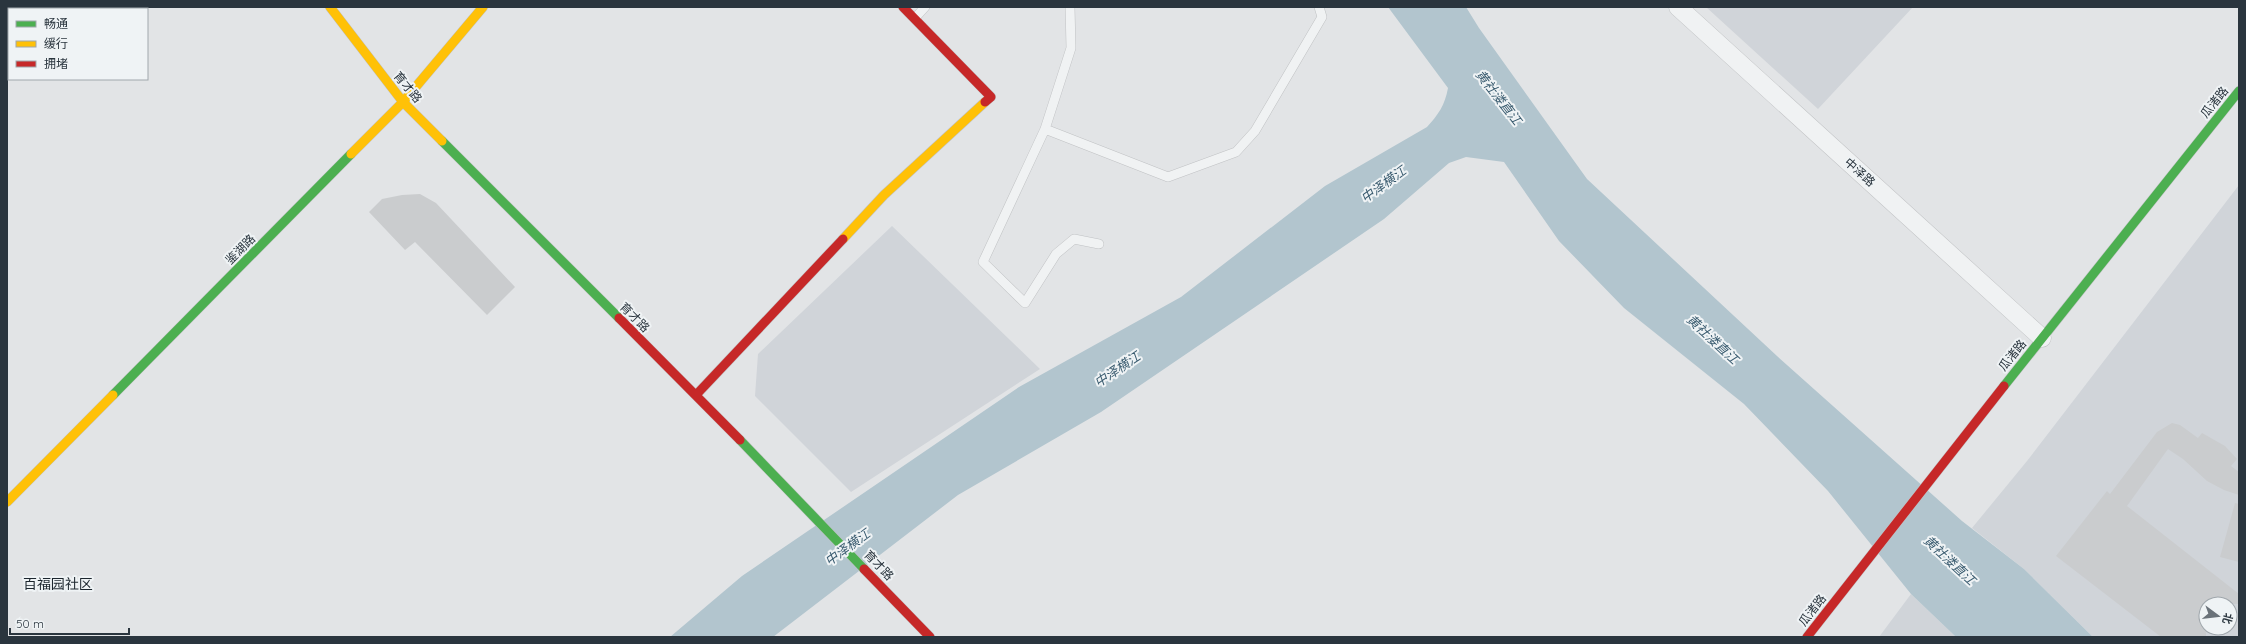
<svg xmlns="http://www.w3.org/2000/svg" width="2246" height="644" viewBox="0 0 2246 644" font-family="Quicksand,'Noto Sans SC',sans-serif">
	<rect width="100%" height="100%" fill="#e2e4e6"/>
	<path fill="#d0d4d9" fill-rule="evenodd" d="M1706 7H1913L1818 109Z
		M2239 185V637H2093L2024 569 1972 528 2027 461ZM2206 604H2230V628H2206Z
		M892 226 1040 369 851 492 755 396 758 354Z
		M1911 594 1956 637H1879Z"/>
	<path fill="#b2c5ce" d="M1388 7H1466L1479 28 1587 179 1777 356 1962 521 2024 569 2093 637H1956L1911 594 1828 491 1744 404 1624 308 1559 241 1504 162 1466 157 1449 163 1384 219 1101 412 958 495 773 637H670L742 576 1019 387 1181 297 1325 186 1427 127C1438 115 1445 105 1448 88Z"/>
	<path fill="#caccce" d="M420 194 436 203 515 287 487 315 415 242 405 250 369 212 382 199 402 195Z
		M2172 423 2180 425 2198 438 2202 433 2225 446 2237 459 2231 466 2239 472V495L2224 490 2207 481 2183 459 2168 449 2127 506 2239 594V604H2206V637H2161L2056 556 2107 491 2110 494 2157 432Z
		M2235 503 2239 504V562L2220 557Z"/>
	<g fill="none" stroke-linecap="round" stroke-linejoin="round">
		<g stroke="#c0c2c4" stroke-width="10">
			<path id="lane" d="M1070 7 1071 48 1045 129 983 262 1025 303 1056 254 1074 239 1099 244
				M915 18 925 7
				M1045 129 1168 177 1236 152 1255 131 1322 17 1319 7"/>
		</g>
		<g stroke="#c0c2c4" stroke-width="19">
			<path id="street" d="M1678 7 2042 338"/>
		</g>
		<g stroke="#c0c2c4" stroke-width="10">
			<path id="fast" d="M442 141 619 318
				M2004 386 2239 91
				M113 395 351 154
				M740 440 864 569"/>
		</g>
		<g stroke="#c0c2c4" stroke-width="10">
			<path id="slow" d="M330 7 403 102 442 141
				M351 154 403 102 483 7
				M843 239 884 195 985 102
				M7 502 113 395"/>
		</g>
		<g stroke="#c0c2c4" stroke-width="10">
			<path id="jam" d="M903 7 991 97 985 102
				M619 318 740 440
				M696 395 843 239
				M864 569 930 637
				M1807 637 2004 386"/>
		</g>
		<use href="#lane" stroke="#f0f2f3" stroke-width="9"/>
		<use href="#street" stroke="#f0f2f3" stroke-width="18"/>
		<use href="#fast" stroke="#4caf50" stroke-width="9"/>
		<use href="#slow" stroke="#ffc107" stroke-width="9"/>
		<use href="#jam" stroke="#c62828" stroke-width="9"/>
	</g>
	<g text-anchor="middle" dominant-baseline="central" stroke-width="4" stroke-linejoin="round" paint-order="stroke">
		<g font-size="12" fill="#2a353e" stroke="#eff3f5">
			<text transform="translate(408 87) rotate(50)">育才路</text>
			<text transform="translate(2214 102) rotate(-51)">瓜渚路</text>
			<text transform="translate(1860 172) rotate(42)">中泽路</text>
			<text transform="translate(240 249) rotate(-45)">鉴湖路</text>
			<text transform="translate(635 317) rotate(45)">育才路</text>
			<text transform="translate(2012 355) rotate(-51)">瓜渚路</text>
			<text transform="translate(879 565) rotate(46)">育才路</text>
			<text transform="translate(1812 610) rotate(-52)">瓜渚路</text>
		</g>
		<g font-size="13" font-style="italic" fill="#385a6e" stroke="#eff3f5">
			<text transform="translate(1499 97) rotate(52)">黄社溇直江</text>
			<text transform="translate(1383 184) rotate(-36)">中泽横江</text>
			<text transform="translate(1713 339) rotate(43)">黄社溇直江</text>
			<text transform="translate(1117 369) rotate(-34)">中泽横江</text>
			<text transform="translate(847 547) rotate(-36)">中泽横江</text>
			<text transform="translate(1950 560) rotate(43)">黄社溇直江</text>
		</g>
		<g font-size="14" fill="#1c262e" stroke="#eff3f5">
			<text x="58" y="584">百福园社区</text>
		</g>
	</g>
	<rect width="2246" height="644" fill="none" stroke="#2a353e" stroke-width="16"/>
	<rect x="8" y="8" width="140" height="72" fill="#eff3f5" stroke="#a0a7ac"/>
	<rect x="16" y="21" width="20" height="6" fill="#4caf50" stroke="#a0a7ac"/>
	<text x="44" y="28" font-size="12" fill="#2a353e">畅通</text>
	<rect x="16" y="41" width="20" height="6" fill="#ffc107" stroke="#a0a7ac"/>
	<text x="44" y="48" font-size="12" fill="#2a353e">缓行</text>
	<rect x="16" y="61" width="20" height="6" fill="#c62828" stroke="#a0a7ac"/>
	<text x="44" y="68" font-size="12" fill="#2a353e">拥堵</text>
	<g transform="translate(2218 616) rotate(105)"><circle r="19" fill="#eff3f5" stroke="#a0a7ac"/>
	<path d="M0-3L7 15L0 10L-7 15Z" fill="#6a7279"/>
	<text y="-6" font-size="11" font-weight="bold" text-anchor="middle" fill="#2a353e">北</text>
	</g>
	<path d="M10 628v6h119v-6" fill="none" stroke="#2a353e" stroke-width="2"/>
	<text x="16" y="628" font-size="12" fill="#2a353e" stroke="#eff3f5" stroke-width="3" paint-order="stroke">50 m</text>
</svg>
